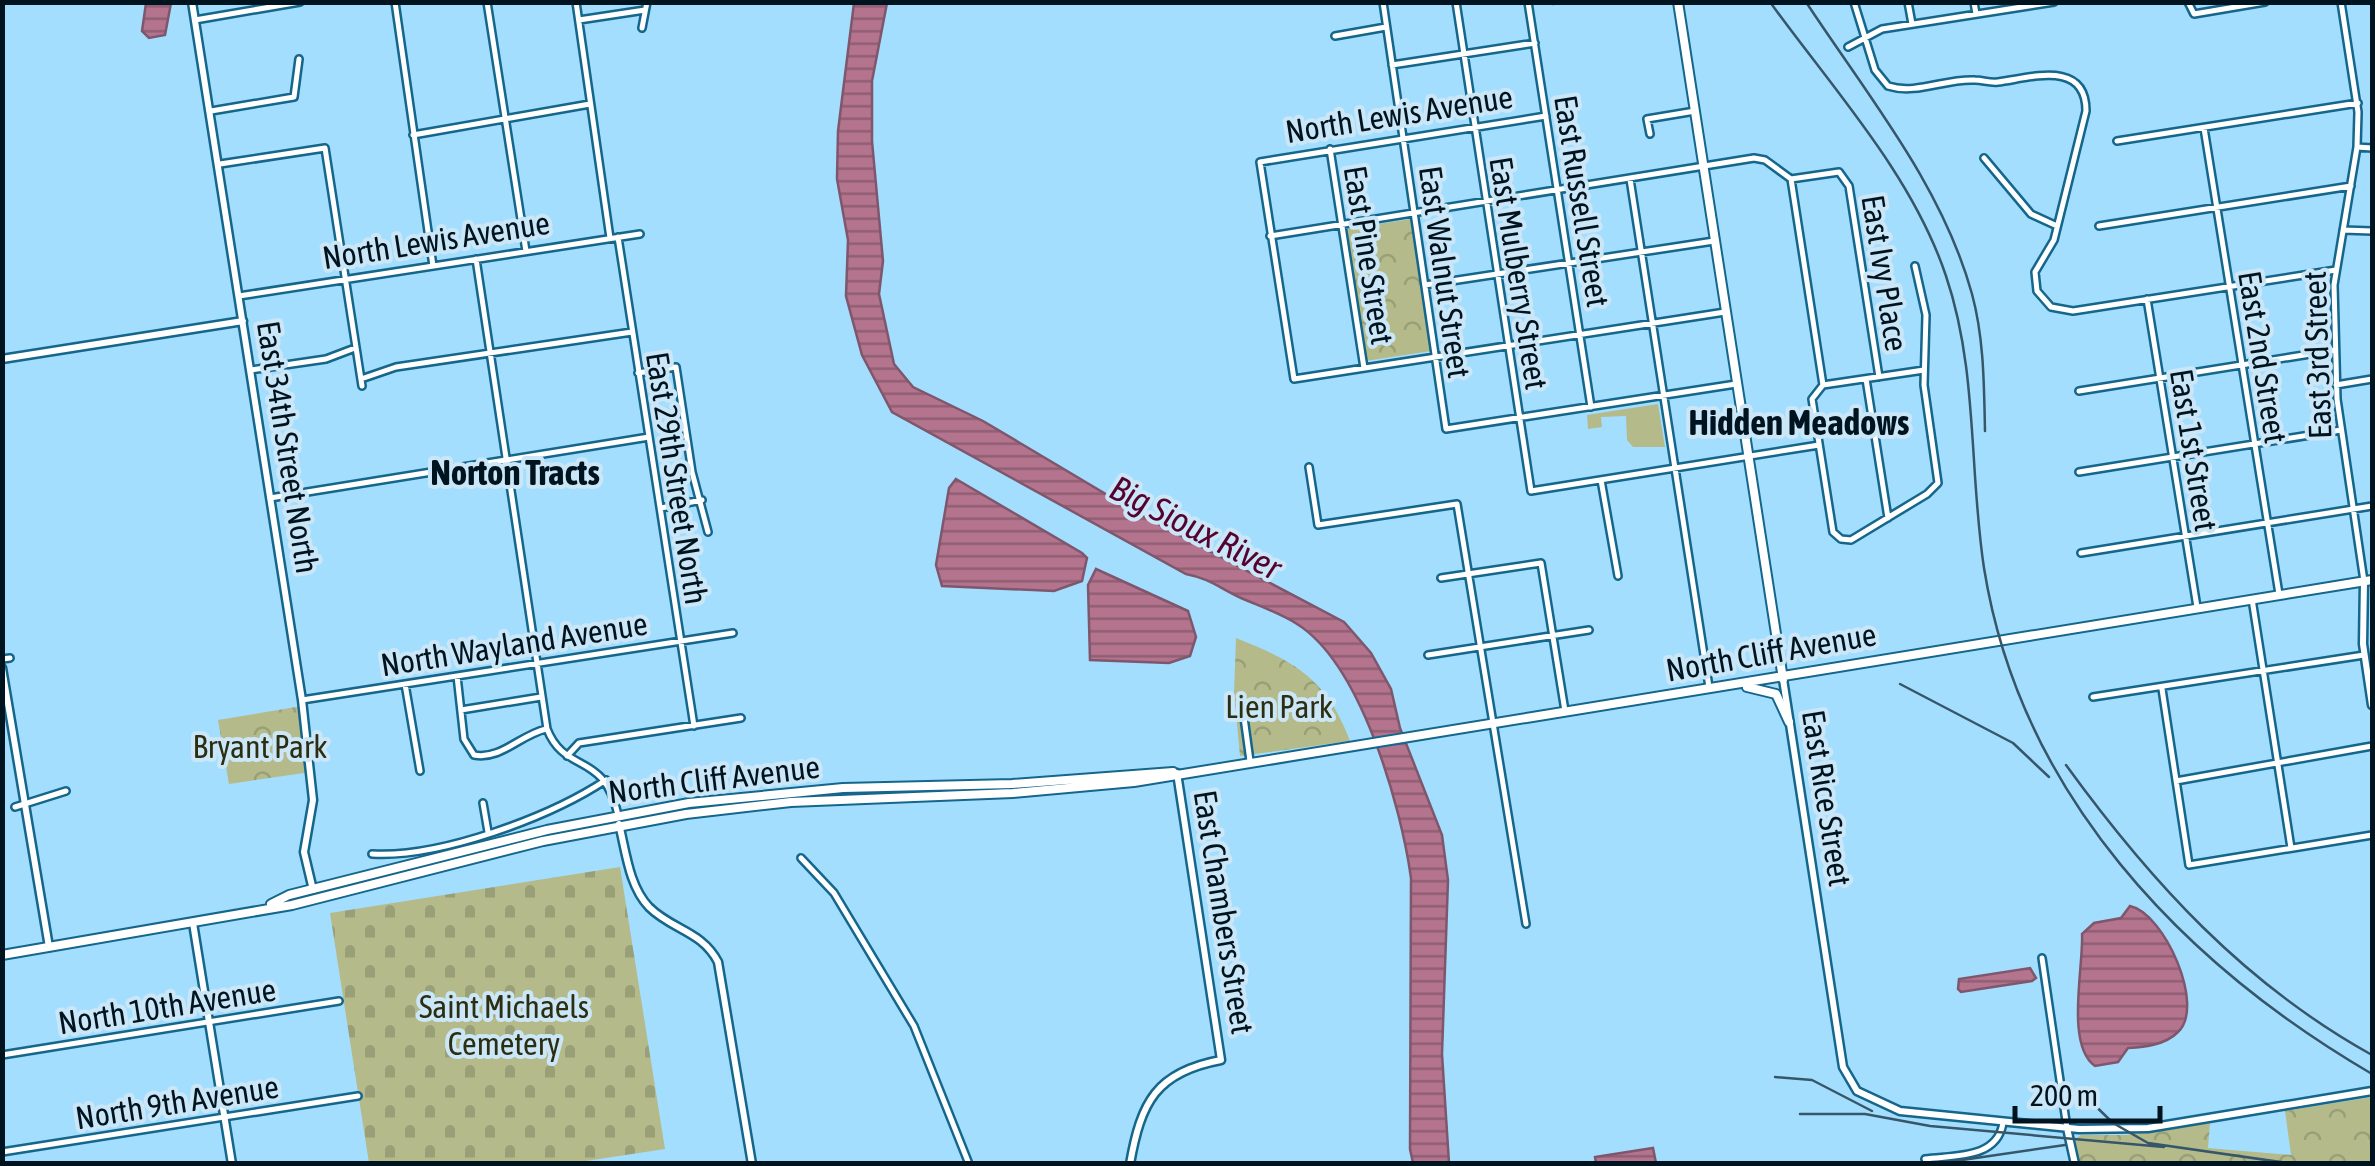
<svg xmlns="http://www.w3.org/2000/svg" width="2375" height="1166" viewBox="0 0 2375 1166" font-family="'Asap Condensed',sans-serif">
	<defs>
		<pattern id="cemetery-stones" width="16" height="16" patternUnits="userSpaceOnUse" patternTransform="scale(2.5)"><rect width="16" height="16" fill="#b4ba8a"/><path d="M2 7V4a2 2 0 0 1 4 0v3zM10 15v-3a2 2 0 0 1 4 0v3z" fill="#999f77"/></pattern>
		<pattern id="park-crowns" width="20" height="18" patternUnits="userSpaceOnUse" patternTransform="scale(2.5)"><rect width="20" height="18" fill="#b4ba8a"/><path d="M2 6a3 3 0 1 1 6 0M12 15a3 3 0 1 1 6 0" fill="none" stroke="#999f77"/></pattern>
		<pattern id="water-rules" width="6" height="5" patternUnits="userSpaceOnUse" patternTransform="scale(2.5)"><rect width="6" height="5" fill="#b4748e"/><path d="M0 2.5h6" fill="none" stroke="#905e74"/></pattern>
	</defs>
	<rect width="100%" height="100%" fill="#a4deff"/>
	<path fill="#b4ba8a" d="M1658 404 1665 447H1633L1627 440 1626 416 1601 417 1602 427 1588 429 1587 415Z"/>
	<path fill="url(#cemetery-stones)" d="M620 867 665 1149 573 1163H369L330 913Z"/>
	<path fill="url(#park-crowns)" d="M1411 219 1431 351 1366 361 1346 229Z
		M1236 638C1294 661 1327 679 1350 741L1240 756 1234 692Z
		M302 706 311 772 229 784 218 720Z
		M2372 1097V1163H2079L2075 1139 2081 1135H2127L2210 1123 2208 1148 2291 1155 2285 1111Z"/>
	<path fill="url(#water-rules)" stroke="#7e576d" stroke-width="2.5" d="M146 3H171L165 35 149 38 142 31Z
		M854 3H887L872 81V141L883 261 879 294 894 364 913 387 983 421 1141 515 1344 622 1371 653 1391 689 1400 728 1442 835 1448 880 1442 1054 1449 1163H1413L1410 1149 1411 878C1401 806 1361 664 1297 624 1280 613 1259 606 1241 598 1219 588 1211 579 1186 574L892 412 862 355 846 296 848 240 837 179 838 131Z
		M956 479 1082 553 1087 558 1082 581 1054 591 942 586 936 565 949 488Z
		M1096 569 1188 611 1196 637 1190 656 1169 663 1090 660 1088 585Z
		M2130 906C2164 913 2206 1006 2178 1032 2165 1045 2145 1047 2128 1048L2118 1062 2095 1066C2065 1045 2084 965 2082 934L2094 923 2121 918Z
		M2030 968 2036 978 2032 981 1961 992 1958 989 1959 979Z
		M1653 1148 1656 1163H1596L1595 1157Z"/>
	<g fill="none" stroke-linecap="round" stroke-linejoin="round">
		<g stroke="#15668b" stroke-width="10">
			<path id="minor" d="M395 2 433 266
				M487 2 526 251
				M576 2 610 238
				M1383 2 1446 429 1736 384
				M1456 2 1531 491 1819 445
				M1528 2 1591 407
				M1854 2 1875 70 1888 86C1917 95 1946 78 1975 80 1983 80 1989 83 1998 82 2030 78 2086 59 2086 111L2054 240 2035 272 2037 291 2051 307 2073 311 2336 270
				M1908 2 1912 24
				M1974 2 1976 14
				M2188 2 2194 14 2265 2
				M2341 2 2358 112 2357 147 2334 285 2337 399 2364 581
				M195 20 300 2
				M579 20 645 10
				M642 28 647 2
				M1335 36 1386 27
				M1848 47 1882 29 2054 2
				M1392 65 1535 43
				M211 111 294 97 299 59
				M1546 116 1260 162 1294 379 1725 312
				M2204 128 2279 594
				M1650 134 1647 119 1695 111
				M413 135 590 104
				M2117 141 2358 103
				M2357 147 2372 148
				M1330 149 1364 368
				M1984 158 2031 214 2057 226
				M220 164 325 148 362 386
				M1630 179 1709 687
				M1791 179 1823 385
				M2099 226 2351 186
				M2343 230 2372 231
				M1270 236 1754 158 1765 160 1791 179 1839 172 1849 186 1879 377
				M618 237 694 726
				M476 259 547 729C565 775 604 750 618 815
				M1425 285 1714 241
				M239 296 640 234
				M2147 299 2197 607
				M251 370 326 359 355 348
				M638 373 676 367 692 472 708 532
				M361 379 396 367 632 332
				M1866 379 1888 518
				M1823 385 1812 399 1833 532 1841 539 1851 540 1927 494 1938 483 1924 385 1926 315 1915 266
				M1823 385 1924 370
				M2336 385 2372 379
				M2079 391 2335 350
				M1309 467 1318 525 1457 504 1526 924
				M2079 472 2341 430
				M1601 480 1618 576
				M270 498 649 437
				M661 508 702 500
				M2081 553 2372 506
				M1441 578 1541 563 1565 711
				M2252 599 2291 848
				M1428 655 1589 630
				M2 659 10 658
				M457 676 464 739 474 755C501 760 520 735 546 729
				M405 684 420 771
				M2162 689 2189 865 2372 835
				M2093 697 2364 655
				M302 700 733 633
				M461 710 541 697
				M1243 710 1250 761
				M567 756 579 743 741 718
				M2176 781 2372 746
				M483 803 488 832
				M15 807 66 791
				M372 854C440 858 550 817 606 780
				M801 858 834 893 914 1026 969 1164
				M2042 958 2067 1128
				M2 1055 339 1001
				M2 1152 358 1096
				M1925 1159C1955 1155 1997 1159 2003 1123"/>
		</g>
		<g stroke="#15668b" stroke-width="11">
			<path id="tertiary" d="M192 2 302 700 313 800 304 852 313 890
				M2 359 243 321
				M2364 581 2363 644 2372 705
				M2 668 49 947
				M1783 679 1843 1067 1857 1091 1900 1111 2079 1129 2148 1128 2372 1091
				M619 824C626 852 629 886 649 907 672 930 702 931 718 962L752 1164
				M193 923 232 1164
				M2067 1128 2075 1164
				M1130 1164C1141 1102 1156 1072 1221 1060L1177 773"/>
		</g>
		<g stroke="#15668b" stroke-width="12">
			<path id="secondary" d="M1678 2 1783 679
				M1747 687 1776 694 1789 722
				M271 904 289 895 547 830 689 803 843 788 1012 784 1173 772
				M2 955 292 905 543 841 686 814 791 802 1013 793 1134 782 2372 580"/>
		</g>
		<use href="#minor" stroke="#fff" stroke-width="5"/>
		<use href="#tertiary" stroke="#fff" stroke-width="6"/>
		<use href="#secondary" stroke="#fff" stroke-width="8"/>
		<path stroke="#365669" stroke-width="2.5" d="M1770 2C1832 88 1912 174 1946 276 1978 370 1969 471 1984 568 2020 794 2182 963 2372 1074
			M1806 2C1867 95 1942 185 1972 294 1984 338 1984 385 1985 431
			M1553 4 1560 2
			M1900 684 2013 743 2049 777
			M2066 765C2151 882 2244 984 2372 1055
			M1775 1077 1812 1080 1872 1111
			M2079 1090 2113 1123 2148 1143 2294 1164
			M1800 1114H1865L1930 1126 2164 1147
			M1935 1164 2065 1145"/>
	</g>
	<g text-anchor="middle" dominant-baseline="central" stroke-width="8" stroke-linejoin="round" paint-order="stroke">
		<g font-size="32" fill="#001420" stroke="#cae6f7">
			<text transform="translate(1399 114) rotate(-9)">North Lewis Avenue</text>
			<text transform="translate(1582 201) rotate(81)">East Russell Street</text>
			<text transform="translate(436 240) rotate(-9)">North Lewis Avenue</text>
			<text transform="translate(1369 255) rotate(81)">East Pine Street</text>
			<text transform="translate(1445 272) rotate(82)">East Walnut Street</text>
			<text transform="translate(1519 273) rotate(81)">East Mulberry Street</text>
			<text transform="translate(1885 273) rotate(81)">East Ivy Place</text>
			<text transform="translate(2317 355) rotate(-92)">East 3rd Street</text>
			<text transform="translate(2263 357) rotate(81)">East 2nd Street</text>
			<text transform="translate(288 447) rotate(81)">East 34th Street North</text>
			<text transform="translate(2194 450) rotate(81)">East 1st Street</text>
			<text transform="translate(677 478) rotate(81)">East 29th Street North</text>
			<text transform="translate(514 644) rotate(-9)">North Wayland Avenue</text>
			<text transform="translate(1771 652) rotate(-10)">North Cliff Avenue</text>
			<text transform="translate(714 779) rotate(-7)">North Cliff Avenue</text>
			<text transform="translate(1827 798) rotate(81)">East Rice Street</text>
			<text transform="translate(1224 912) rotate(81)">East Chambers Street</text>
			<text transform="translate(167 1006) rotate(-9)">North 10th Avenue</text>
			<text transform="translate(177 1102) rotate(-9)">North 9th Avenue</text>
		</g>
		<g font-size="32" fill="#2c2e11" stroke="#cae6f7">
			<text x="1279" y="706">Lien Park</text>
			<text x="260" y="746">Bryant Park</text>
			<text x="504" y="1006">Saint Michaels<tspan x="504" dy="37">Cemetery</tspan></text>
		</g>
		<g font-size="35" font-weight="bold" fill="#001420" stroke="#cae6f7">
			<text x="1799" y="422">Hidden Meadows</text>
			<text x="515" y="472">Norton Tracts</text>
		</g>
		<g font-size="35" font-style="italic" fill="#540330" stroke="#cae6f7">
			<text transform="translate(1196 527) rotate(27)">Big Sioux River</text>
		</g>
	</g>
	<rect width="2375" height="1166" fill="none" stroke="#001420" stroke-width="10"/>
	<path d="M2015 1106v15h145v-15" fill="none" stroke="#001420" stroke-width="5"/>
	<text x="2030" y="1106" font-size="30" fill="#001420" stroke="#cae6f7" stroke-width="8" paint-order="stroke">200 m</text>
</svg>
